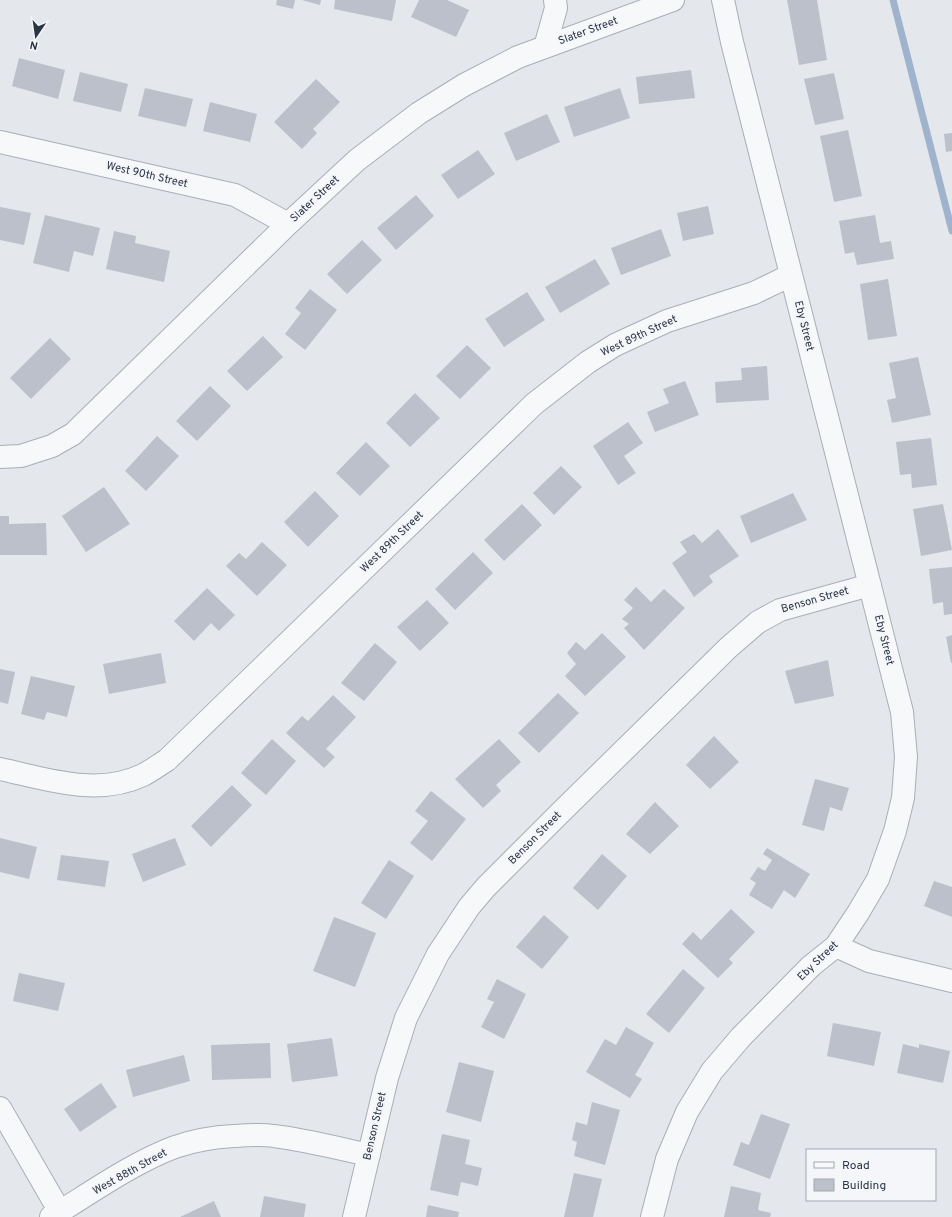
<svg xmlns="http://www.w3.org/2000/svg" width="952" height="1217" viewBox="0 0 952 1217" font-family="Overpass,sans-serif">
	<rect width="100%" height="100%" fill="#e4e7ec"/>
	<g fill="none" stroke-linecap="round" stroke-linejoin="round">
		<path stroke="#9fb4cc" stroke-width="7" d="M893 0 952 231"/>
	</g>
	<path fill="#bbc0ca" d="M277 0H295L293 9 276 5Z
		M302 0H321L320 5Z
		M335 0H396L392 21 334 9Z
		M419 0H447L469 10 456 37 411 17Z
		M787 0H817L827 60 799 65Z
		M19 58 65 70 58 99 12 86Z
		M691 70 695 98 639 104 636 77Z
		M80 72 128 84 121 112 73 101Z
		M834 73 844 119 815 125 804 79Z
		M316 79 340 102 313 129 317 133 302 149 274 122Z
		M145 88 193 99 186 127 138 116Z
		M620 88 630 118 574 137 564 107Z
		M210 102 257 114 250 142 203 131Z
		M547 114 560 142 516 161 504 133Z
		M848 130 862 196 834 202 820 136Z
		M952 133V151L946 152 944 134Z
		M478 150 495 174 458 199 441 175Z
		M416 195 434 216 396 250 377 228Z
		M708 206 714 234 683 241 677 213Z
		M0 207 31 213 24 245 0 240Z
		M45 215 100 228 93 256 74 251 69 272 33 263Z
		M875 215 880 243 891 241 894 259 857 265 854 252 845 254 839 221Z
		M661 229 671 256 621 275 611 248Z
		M114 231 136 236 135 243 170 251 164 282 106 269Z
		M362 240 382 260 347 294 327 274Z
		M595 259 610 284 560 313 545 287Z
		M888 279 897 336 868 340 860 284Z
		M310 289 337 310 305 350 285 334 301 313 295 308Z
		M527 292 545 320 504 347 485 319Z
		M263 336 283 357 247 391 227 371Z
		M50 338 71 359 31 399 10 378Z
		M467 345 491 368 460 399 436 376Z
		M918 357 931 415 892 423 887 400 896 398 889 363Z
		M767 366 769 400 716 403 715 382 742 380 741 368Z
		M685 381 699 415 655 432 647 412 669 403 663 389Z
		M210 386 231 406 197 441 176 421Z
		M415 393 440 418 410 447 386 423Z
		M628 422 643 443 624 456 636 473 618 485 593 446Z
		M157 436 179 456 146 491 125 471Z
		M931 438 937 485 912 488 911 474 900 475 896 442Z
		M366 442 390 466 360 496 336 473Z
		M561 466 582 487 554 515 533 493Z
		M104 487 130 524 86 552 62 516Z
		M315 491 339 516 308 547 284 522Z
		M793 493 807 520 751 543 740 516Z
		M522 504 542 525 504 561 484 540Z
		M943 504 952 550 921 556 913 509Z
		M0 516H9V524L46 523 47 555H0Z
		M718 529 739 556 709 576 713 582 694 597 672 563 687 552 680 542 694 534 702 543Z
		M262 542 287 565 257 596 226 566 239 553 246 559Z
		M473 552 493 573 455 610 435 589Z
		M952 567V614L944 615 943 602 933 604 929 569Z
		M636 587 651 602 664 589 685 608 644 650 624 628 629 624 622 619 633 608 624 600Z
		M207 588 235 615 219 631 211 623 194 641 174 621Z
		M427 600 449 623 420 651 397 627Z
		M602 633 626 657 585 696 565 676 576 664 567 653 576 642 585 650Z
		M952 635V663H951L946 637Z
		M375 643 397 662 364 701 341 683Z
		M161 653 166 683 109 694 103 664Z
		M828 660 834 696 795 704 785 671Z
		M0 669 15 672 8 704 0 702Z
		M31 676 75 686 67 717 47 712 44 720 21 714Z
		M558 693 579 713 539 753 518 733Z
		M333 695 356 717 326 749 335 757 324 768 286 733 302 716 308 721Z
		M714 736 739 762 710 789 686 765Z
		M272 739 296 761 266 795 241 773Z
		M499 739 521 762 496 785 501 791 483 808 455 779Z
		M815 779 849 788 842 811 830 807 824 831 802 825Z
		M232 785 252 805 211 847 191 826Z
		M431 791 466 819 432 861 410 843 428 821 415 811Z
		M655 802 679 826 650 854 626 834Z
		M0 838 37 847 29 879 0 872Z
		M175 838 186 865 143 882 132 854Z
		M767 848 810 874 795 898 784 890 772 909 749 895 756 883 750 879 758 867 765 871 772 860 763 854Z
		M602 854 627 876 598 910 573 888Z
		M61 855 109 861 105 887 57 880Z
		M389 860 414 876 386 919 361 903Z
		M934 881 952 887V917L924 906Z
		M731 909 755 932 729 959 733 963 718 978 682 944 693 932 701 940Z
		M544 915 569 937 542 969 516 947Z
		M334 917 376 933 355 987 313 971Z
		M683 969 705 988 669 1033 646 1014Z
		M19 973 65 983 58 1011 13 1001Z
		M497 979 526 994 504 1039 481 1027 494 1002 487 999Z
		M833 1023 881 1032 874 1066 827 1056Z
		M626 1027 654 1043 635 1075 642 1079 630 1098 586 1072 605 1039 616 1045Z
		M332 1038 338 1076 292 1082 287 1044Z
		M270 1043 271 1078 212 1080 211 1045Z
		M903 1044 919 1048V1044L950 1051 943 1083 897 1073Z
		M184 1055 190 1081 133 1097 126 1070Z
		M459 1062 494 1071 481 1122 446 1112Z
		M101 1083 117 1107 80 1132 64 1109Z
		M592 1102 620 1110 605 1165 574 1156 577 1142 572 1140 576 1122 587 1125Z
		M761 1114 790 1124 770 1179 733 1165 741 1142 749 1145Z
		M442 1134 470 1140 465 1164 482 1168 478 1186 461 1182 458 1196 430 1190Z
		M574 1173 602 1179 593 1217H564Z
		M731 1186 761 1193 758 1210 771 1213 770 1217H724Z
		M264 1196 306 1204 304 1217H260Z
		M214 1201 221 1217H180Z
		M428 1205 459 1212 458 1217H426Z"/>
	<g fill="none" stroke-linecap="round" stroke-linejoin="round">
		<g stroke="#a9aeb7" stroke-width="24">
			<path id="street" d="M545 47 556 8 555 0
				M0 142 235 195 288 224
				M0 457 21 456 52 446 73 434 288 224 357 160 419 113 464 85 518 57 673 0
				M0 769C47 779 97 797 143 775 151 771 159 765 167 760L534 404 588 362 615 345 667 321 754 293 791 275
				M836 946 869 961 952 981
				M0 1108 60 1212
				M51 1217C89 1194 134 1162 175 1147 195 1140 214 1137 234 1136 248 1135 261 1134 274 1136 306 1140 337 1148 369 1155
				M354 1217 387 1078 406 1018 438 954 469 907 486 887 560 813 729 647 758 622 780 610 870 585
				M652 1217 667 1159 687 1112 712 1071 741 1037 811 966 836 946 858 913 878 879 895 831 903 798 906 757 902 712 732 42 723 0"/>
		</g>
		<use href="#street" stroke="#f7f8fa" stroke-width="22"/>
	</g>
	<g text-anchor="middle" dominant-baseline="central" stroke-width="4" stroke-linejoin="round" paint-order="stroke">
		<g font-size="11" fill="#2b3445" stroke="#f4f6f9">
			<text transform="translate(588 31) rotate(-20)">Slater Street</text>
			<text transform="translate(147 175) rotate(13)">West 90th Street</text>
			<text transform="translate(315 199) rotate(-43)">Slater Street</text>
			<text transform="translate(804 326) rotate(76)">Eby Street</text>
			<text transform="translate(639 336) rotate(-25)">West 89th Street</text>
			<text transform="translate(392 542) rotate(-44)">West 89th Street</text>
			<text transform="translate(815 600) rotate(-16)">Benson Street</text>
			<text transform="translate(884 640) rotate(76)">Eby Street</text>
			<text transform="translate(535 838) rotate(-45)">Benson Street</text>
			<text transform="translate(818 961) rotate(-44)">Eby Street</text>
			<text transform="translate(375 1126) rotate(-77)">Benson Street</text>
			<text transform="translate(130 1172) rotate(-29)">West 88th Street</text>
		</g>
	</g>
	<rect x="806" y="1149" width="130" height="52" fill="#f4f6f9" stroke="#a4a8b1"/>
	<rect x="814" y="1162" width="20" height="6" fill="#f7f8fa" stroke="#a4a8b1"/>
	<text x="842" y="1169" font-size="12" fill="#2b3445">Road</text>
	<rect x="814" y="1179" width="20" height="12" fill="#bbc0ca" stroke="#a4a8b1"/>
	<text x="842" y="1189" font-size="12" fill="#2b3445">Building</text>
	<g transform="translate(36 36) rotate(193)" stroke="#f4f6f9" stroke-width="3" paint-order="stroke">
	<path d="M0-3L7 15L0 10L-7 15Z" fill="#2b3445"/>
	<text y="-6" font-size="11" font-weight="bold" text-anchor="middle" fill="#2b3445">N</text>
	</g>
</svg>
